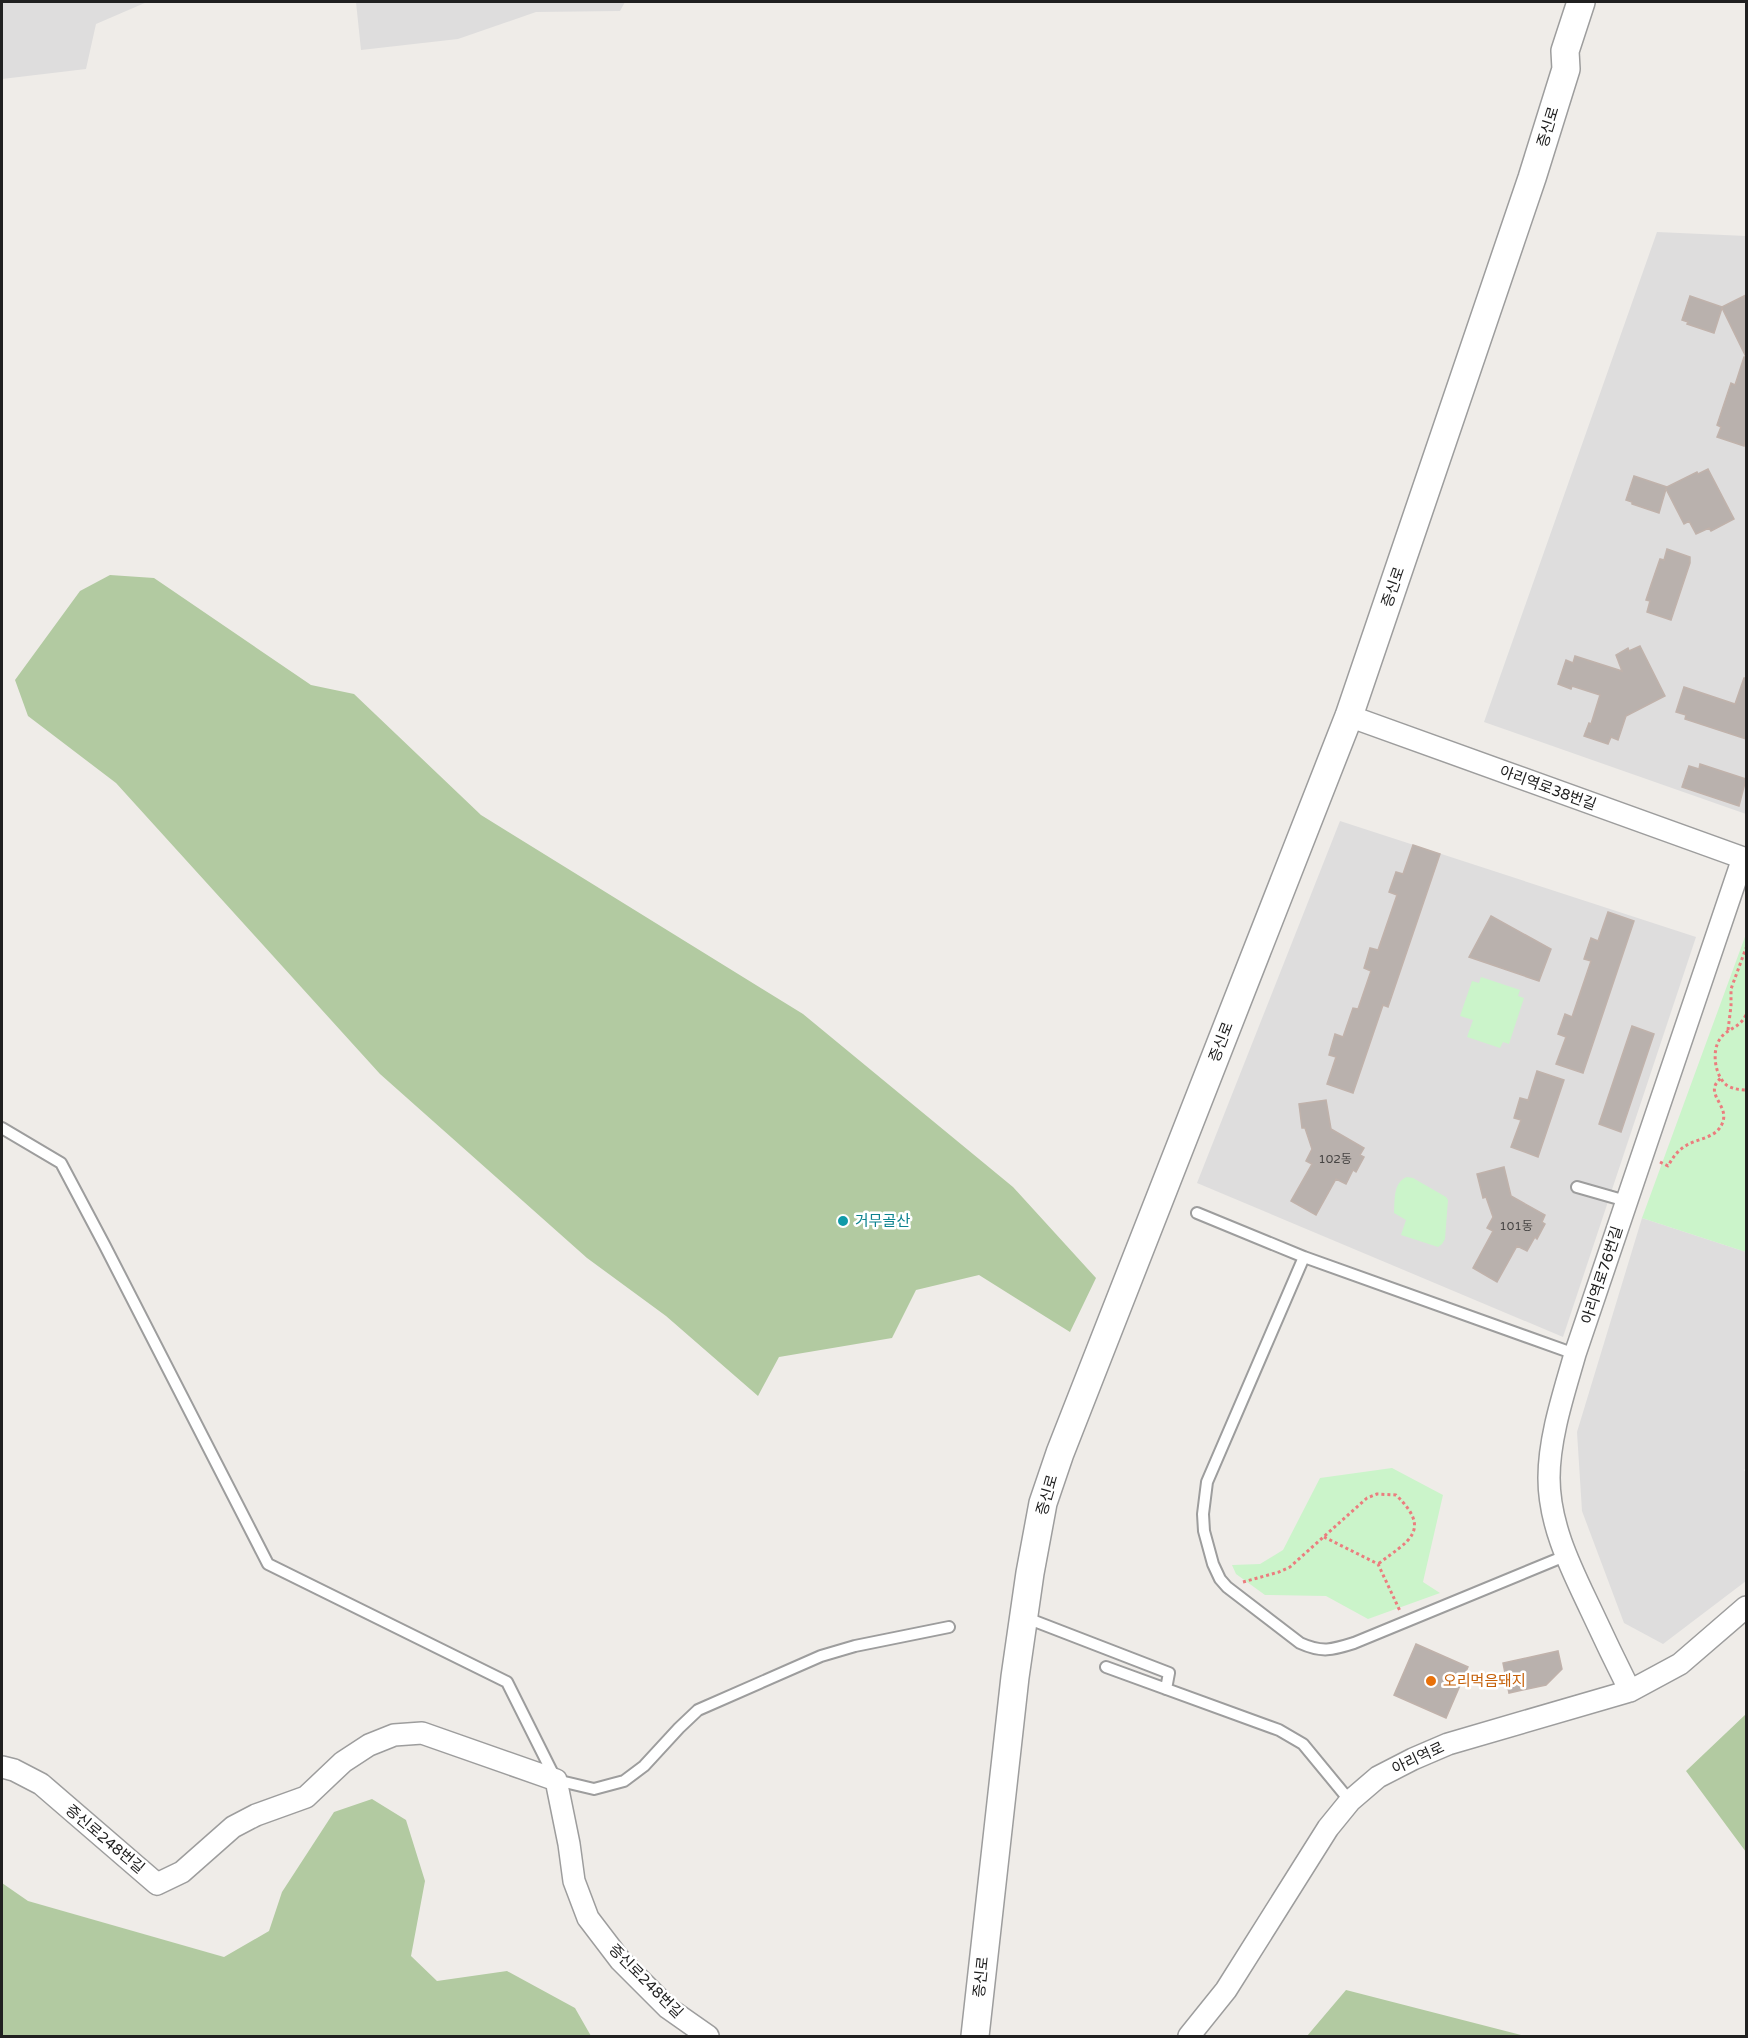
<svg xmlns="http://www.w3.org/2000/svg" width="1748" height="2038" viewBox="0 0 1748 2038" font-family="'Varela Round','Noto Sans KR',sans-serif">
	<rect width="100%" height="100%" fill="#efece8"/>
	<path fill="#dedddd" d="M2 2H147L96 24 86 69 2 79Z
		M356 2H625L620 11 536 12 458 39 361 50Z
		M1657 232 1746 236V814L1484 722Z
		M1340 821 1696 937 1563 1337 1197 1183Z
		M1642 1218 1746 1252V1468L1744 1470 1746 1473V1581L1663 1644 1624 1623 1582 1511 1577 1432Z"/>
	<path fill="#b2caa1" d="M110 575 154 578 311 685 354 694 481 815 803 1014 1013 1187 1096 1278 1070 1332 979 1275 916 1290 892 1338 779 1357 758 1396 666 1316 587 1258 380 1074 116 783 28 716 15 680 80 591Z
		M1746 1714V1852L1686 1771Z
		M372 1799 406 1820 425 1881 411 1956 437 1981 507 1971 575 2008 591 2036H2V1883L28 1901 224 1957 269 1931 282 1892 334 1812Z
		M1346 1990 1525 2036H1307Z"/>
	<path fill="#cbf4ca" d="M1746 934V1252L1642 1218Z
		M1481 977 1520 990 1518 996 1524 998 1509 1044 1503 1042 1500 1048 1467 1037 1473 1020 1460 1016 1472 981 1479 983Z
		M1407 1177 1413 1178 1446 1197 1448 1200 1445 1239 1442 1244 1438 1247 1401 1235 1406 1220 1394 1213C1395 1200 1393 1182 1407 1177Z
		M1392 1468 1443 1495 1423 1582 1440 1593 1368 1619 1326 1596 1265 1595 1236 1574 1232 1565 1260 1564 1283 1550 1320 1478Z"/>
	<path fill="#b9b1ad" stroke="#c0b2ab" stroke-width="1.5" d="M1746 295V438L1744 446 1717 437 1721 427 1717 425 1731 383 1735 385 1744 357H1746L1722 308 1714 333 1687 324 1688 322 1682 320 1690 296 1722 307Z
		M1708 469 1734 519 1711 531 1709 528 1696 534 1689 521 1684 524 1666 489 1659 513 1632 504V502L1626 500 1634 476 1667 487 1697 472 1698 474Z
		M1667 549 1690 557V563L1671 620 1647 612 1650 601 1646 600 1651 585 1660 559 1664 560Z
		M1640 646 1665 696 1626 716 1618 740 1611 737 1608 744 1584 736 1589 723 1591 724 1600 695 1572 686 1571 689 1558 684 1566 660 1573 663 1575 656 1622 671 1616 655 1628 648 1629 651Z
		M1744 678H1746V739L1685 719 1686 715 1676 712 1684 687 1735 704Z
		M1700 764 1746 779 1739 806 1682 787 1689 766 1699 769Z
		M1413 845 1440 854 1388 1007 1383 1005 1353 1093 1327 1084 1336 1057 1329 1055 1335 1034 1343 1037 1353 1008 1358 1009 1371 971 1364 968 1370 948 1378 950 1397 895 1389 892 1396 872 1403 874Z
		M1608 912 1634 921 1583 1073 1556 1064 1566 1037 1558 1034 1565 1014 1572 1017 1591 961 1584 959 1591 938 1598 941Z
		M1491 916 1551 949 1539 981 1469 957Z
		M1632 1026 1654 1034 1621 1132 1599 1124Z
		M1537 1071 1564 1080 1538 1157 1511 1147 1521 1120 1514 1118 1520 1098 1528 1100Z
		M1326 1100 1331 1129 1364 1148 1360 1155 1364 1157 1356 1172 1353 1170 1346 1184 1336 1179 1316 1215 1291 1201 1312 1164 1306 1161 1312 1149 1305 1128H1302L1299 1104Z
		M1504 1167 1511 1196 1545 1215 1542 1222 1545 1224 1537 1239 1535 1237 1527 1251 1517 1246 1497 1282 1473 1268 1493 1231 1487 1228 1493 1217 1486 1197 1483 1198 1477 1174Z
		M1416 1644 1468 1667 1446 1718 1394 1695Z
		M1558 1651 1562 1669 1546 1685 1509 1693 1503 1663Z"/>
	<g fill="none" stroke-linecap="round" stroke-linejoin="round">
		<g stroke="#9d9d9d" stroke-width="14">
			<path id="service" d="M2 1128 61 1163 105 1246 268 1564 507 1682 556 1780 594 1789 624 1781 644 1766 679 1728 698 1710 821 1656 855 1646 949 1627
				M1577 1187 1626 1201
				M1197 1213 1304 1257 1575 1354
				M1304 1257 1207 1482 1203 1514 1204 1531 1213 1564 1220 1579 1227 1587 1300 1643C1322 1653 1332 1650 1354 1643L1565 1556
				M1024 1617 1169 1673 1166 1689
				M1106 1667 1279 1730 1303 1744 1350 1801"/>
		</g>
		<g stroke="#9d9d9d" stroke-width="24">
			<path id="minor" d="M1349 716 1746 859
				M1630 1691C1616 1663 1603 1636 1590 1608 1571 1568 1549 1525 1549 1478 1549 1437 1564 1393 1575 1354L1743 858
				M2 1767 14 1770 41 1784 157 1884 182 1872 233 1827 256 1815 306 1797 343 1762 369 1745 394 1735 422 1733 556 1780 569 1844 574 1881 588 1918 620 1960 668 2008 708 2036
				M1189 2036 1226 1990 1328 1828 1350 1801 1378 1777 1413 1759 1448 1744 1630 1691 1680 1664 1746 1607"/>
		</g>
		<g stroke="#9d9d9d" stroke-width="30">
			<path id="tertiary" d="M975 2036 1015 1677 1030 1573 1043 1503 1060 1453 1349 716 1532 178 1566 69 1565 51 1581 2"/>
		</g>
		<path stroke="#eb7d7e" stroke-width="3" stroke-dasharray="3 3" stroke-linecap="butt" d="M1746 1015C1739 1029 1727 1028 1720 1039 1711 1051 1715 1078 1728 1086 1734 1089 1740 1090 1746 1090
			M1728 1030 1731 1006V989L1746 948
			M1660 1162 1668 1166C1673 1157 1678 1150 1687 1145 1699 1138 1716 1138 1722 1124 1731 1105 1702 1094 1721 1078
			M1324 1537 1378 1564 1400 1611
			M1243 1582 1279 1572 1290 1567 1367 1498 1377 1494 1396 1495C1433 1531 1408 1541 1378 1564"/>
		<use href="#service" stroke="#fff" stroke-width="10"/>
		<use href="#minor" stroke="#fff" stroke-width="21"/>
		<use href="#tertiary" stroke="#fff" stroke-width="27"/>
	</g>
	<circle fill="#0f9aa8" stroke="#fff" stroke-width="2" cx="843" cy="1221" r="6"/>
	<circle fill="#e8710a" stroke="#fff" stroke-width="2" cx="1431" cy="1681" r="6"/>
	<g text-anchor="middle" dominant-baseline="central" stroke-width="5" stroke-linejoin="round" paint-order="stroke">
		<g font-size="12" fill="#464443">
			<text x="1335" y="1159">102동</text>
			<text x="1516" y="1226">101동</text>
		</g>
		<g font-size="15" fill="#202020" stroke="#fff">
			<text transform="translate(1548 127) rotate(-73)">증신로</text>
			<text transform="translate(1393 587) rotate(-71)">증신로</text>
			<text transform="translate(1548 788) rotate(20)">아리역로38번길</text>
			<text transform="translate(1221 1042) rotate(-69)">증신로</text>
			<text transform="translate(1602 1275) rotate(-72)">아리역로76번길</text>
			<text transform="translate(1047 1495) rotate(-74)">증신로</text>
			<text transform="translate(1418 1758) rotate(-25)">아리역로</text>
			<text transform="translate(105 1839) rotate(40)">증신로248번길</text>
			<text transform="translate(981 1977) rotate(-84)">증신로</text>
			<text transform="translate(646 1981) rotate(45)">증신로248번길</text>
		</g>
		<g font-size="15" fill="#0d838f" stroke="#fff" text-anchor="start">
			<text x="855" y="1221">거무골산</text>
		</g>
		<g font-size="15" fill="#c56008" stroke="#fff" text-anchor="start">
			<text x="1443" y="1681">오리먹음돼지</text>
		</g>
	</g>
	<rect width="1748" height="2038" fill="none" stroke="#202020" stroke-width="6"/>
</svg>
